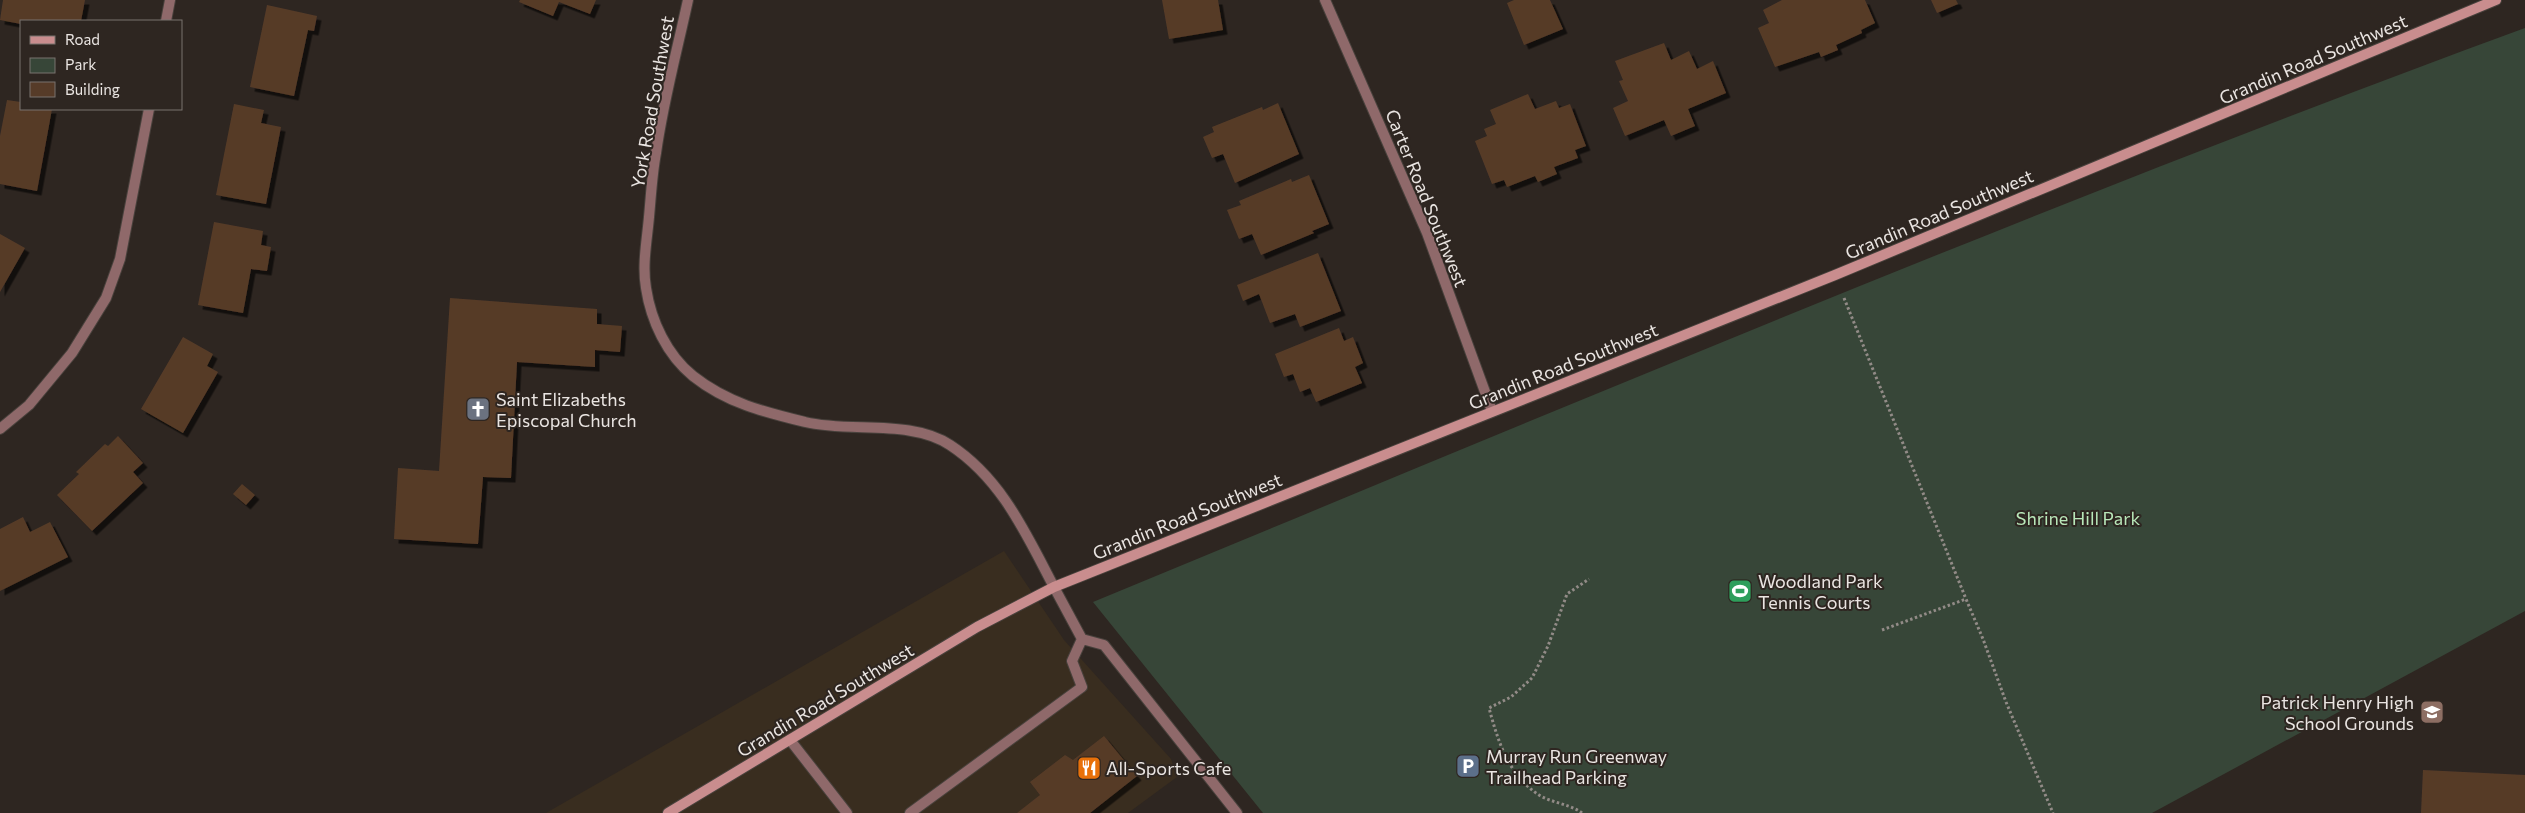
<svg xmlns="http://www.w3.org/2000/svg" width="2525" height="813" viewBox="0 0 2525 813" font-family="Commissioner,sans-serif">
	<defs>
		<filter id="shadow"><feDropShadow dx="4.5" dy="4.5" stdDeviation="0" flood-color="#0009"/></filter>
	</defs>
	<rect width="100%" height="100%" fill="#2e2621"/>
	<path fill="#392d1f" d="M1004 551 1064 640 1171 759 1177 777 1128 813H546Z"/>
	<path fill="#374638" d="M2525 28V611L2152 813H1263L1093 602C1568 406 2042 205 2525 28Z"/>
	<path fill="#563b28" filter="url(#shadow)" d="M3 0H85L81 21H21V24L0 20Z
		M520 0H596L590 14 559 2 553 16 519 2Z
		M1162 0H1218L1223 30 1169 39Z
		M1514 0H1550L1563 29 1524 45 1507 3Z
		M1782 0H1865L1875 23 1861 30 1862 33 1836 45 1838 50 1821 57 1819 52 1775 67 1758 28 1769 23 1763 10Z
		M1931 0H1956L1958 4 1937 13Z
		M267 5 317 16 314 31 308 30 294 96 250 87Z
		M1664 43 1671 60 1689 51 1697 69 1713 61 1726 93 1688 109 1695 126 1671 136 1664 120 1625 136 1613 108 1628 101 1619 81 1623 80 1615 61Z
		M1528 94 1535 109 1556 101 1559 108 1570 104 1586 146 1575 150 1578 158 1554 167 1557 174 1538 182 1535 176 1507 187 1504 180 1492 184 1475 141 1487 136 1484 129 1496 124 1490 110Z
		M7 100 21 102V109H52L37 191 0 184V136Z
		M1278 103 1299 154 1235 183 1223 154 1212 158 1203 137 1214 132 1212 127 1262 107 1263 110Z
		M234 104 264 110 261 123 281 127 266 204 216 195Z
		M1309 175 1329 224 1312 231 1314 233 1261 255 1252 234 1239 239 1227 210 1241 205 1239 201 1291 179 1292 182Z
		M214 222 263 231 261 245 271 247 267 271 251 269 243 313 198 305Z
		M0 234 25 248 0 292Z
		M1318 253 1341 311 1300 327 1295 314 1270 323 1259 294 1243 301 1237 285Z
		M450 298 597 309V324L622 326 620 352 595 350V367L517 362 511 478 483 477 478 544 394 539 398 468 439 471Z
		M1339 328 1344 341 1353 337 1363 363 1355 367 1362 383 1316 402 1310 388 1300 392 1293 374 1284 377 1275 354Z
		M183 337 213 354 207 366 218 372 183 433 141 409Z
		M118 436 143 463 133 472 143 483 92 531 57 495 79 474 76 472 105 444 108 446Z
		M242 484 255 495 246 505 233 494Z
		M23 517 30 532 50 522 68 557 0 591V529Z
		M1104 736 1137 776 1090 813H1017L1040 795 1030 782 1065 755 1073 760Z
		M2423 770 2525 775V813H2421Z"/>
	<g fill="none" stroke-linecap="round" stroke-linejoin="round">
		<g stroke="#48413c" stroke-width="12">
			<path id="lane" d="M1054 587 1082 639 1104 645 1237 813
				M910 813 1082 687 1072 661 1082 639"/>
		</g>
		<g stroke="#48413c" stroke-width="12">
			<path id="street" d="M688 0C677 51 663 102 656 153 652 174 651 196 649 217 647 240 642 265 646 288 651 321 667 355 693 376 727 403 764 412 805 422 850 433 911 419 950 445 1002 479 1026 534 1054 587
				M1325 0 1427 233 1492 411
				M166 21 170 0
				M0 429 29 405 72 353 106 298 120 259 149 109
				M790 740 847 813"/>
		</g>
		<g stroke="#48413c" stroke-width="12">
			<path id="secondary" d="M668 813 977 627 1054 587 1835 275 2496 0"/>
		</g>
		<path stroke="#928b87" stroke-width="3" stroke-dasharray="2.5 2.5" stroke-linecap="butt" d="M1844 298 1966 599
			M1882 630 1966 599 1983 639 2006 702 2053 813
			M1582 813C1570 804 1552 803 1539 795 1508 775 1498 741 1489 708L1511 697 1532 678 1548 646 1567 594 1589 579"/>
		<use href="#lane" stroke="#8f696a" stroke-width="10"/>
		<use href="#street" stroke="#8f696a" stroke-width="10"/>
		<use href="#secondary" stroke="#c98d8e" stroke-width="10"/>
	</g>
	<defs>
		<g id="church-square" transform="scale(1.25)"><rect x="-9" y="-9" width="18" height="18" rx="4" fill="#6b7280" stroke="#2e2621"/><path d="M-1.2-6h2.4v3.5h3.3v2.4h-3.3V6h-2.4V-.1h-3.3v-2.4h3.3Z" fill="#fff"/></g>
		<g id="stadium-square" transform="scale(1.25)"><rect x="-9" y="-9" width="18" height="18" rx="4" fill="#2e9e5b" stroke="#2e2621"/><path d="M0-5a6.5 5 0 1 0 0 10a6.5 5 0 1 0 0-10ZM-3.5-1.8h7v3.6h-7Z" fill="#fff"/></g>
		<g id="school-square" transform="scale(1.25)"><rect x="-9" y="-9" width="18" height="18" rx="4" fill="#8d6e63" stroke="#2e2621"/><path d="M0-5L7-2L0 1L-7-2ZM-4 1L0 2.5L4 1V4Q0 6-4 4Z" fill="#fff"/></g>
		<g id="parking-square" transform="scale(1.25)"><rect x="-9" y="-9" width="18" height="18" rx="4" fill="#5c6f8a" stroke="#2e2621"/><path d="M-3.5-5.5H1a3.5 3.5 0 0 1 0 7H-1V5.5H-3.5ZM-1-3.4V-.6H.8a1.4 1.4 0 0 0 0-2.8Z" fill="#fff"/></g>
		<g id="restaurant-square" transform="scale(1.25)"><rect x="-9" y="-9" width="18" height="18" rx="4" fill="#e8710a" stroke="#2e2621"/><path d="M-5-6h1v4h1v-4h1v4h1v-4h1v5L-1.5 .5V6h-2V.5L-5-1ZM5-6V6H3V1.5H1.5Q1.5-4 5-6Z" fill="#fff"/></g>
	</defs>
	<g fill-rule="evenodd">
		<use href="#church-square" x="478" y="409"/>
		<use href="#stadium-square" x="1740" y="591"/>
		<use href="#school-square" x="2432" y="712"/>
		<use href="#parking-square" x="1468" y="766"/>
		<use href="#restaurant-square" x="1089" y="768"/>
	</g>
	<g text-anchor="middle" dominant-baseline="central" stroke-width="4" stroke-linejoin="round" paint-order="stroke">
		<g font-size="18" fill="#eae5e2" stroke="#2e2621">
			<text transform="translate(2313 59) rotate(-23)">Grandin Road Southwest</text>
			<text transform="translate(652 102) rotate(-80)">York Road Southwest</text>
			<text transform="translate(1427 198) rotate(68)">Carter Road Southwest</text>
			<text transform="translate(1939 214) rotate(-23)">Grandin Road Southwest</text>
			<text transform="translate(1563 366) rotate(-22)">Grandin Road Southwest</text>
			<text transform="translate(1187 516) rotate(-22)">Grandin Road Southwest</text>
			<text transform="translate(825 700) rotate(-31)">Grandin Road Southwest</text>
		</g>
		<g font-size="18" fill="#eae5e2" stroke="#2e2621" text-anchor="start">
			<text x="496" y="399">Saint Elizabeths<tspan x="496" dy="21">Episcopal Church</tspan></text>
			<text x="1758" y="581">Woodland Park<tspan x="1758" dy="21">Tennis Courts</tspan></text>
			<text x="2414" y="702" text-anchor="end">Patrick Henry High<tspan x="2414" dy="21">School Grounds</tspan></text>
			<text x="1486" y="756">Murray Run Greenway<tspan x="1486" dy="21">Trailhead Parking</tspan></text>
			<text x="1106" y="768">All-Sports Cafe</text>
		</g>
		<g font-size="18" fill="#b8e7b9" stroke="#2e2621">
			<text x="2078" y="518">Shrine Hill Park</text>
		</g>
	</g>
	<rect x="20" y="20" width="162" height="90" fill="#2e2621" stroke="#79726e"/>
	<rect x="30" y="36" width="25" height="8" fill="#c98d8e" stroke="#79726e"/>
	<text x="65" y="45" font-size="15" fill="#eae5e2">Road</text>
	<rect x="30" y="58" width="25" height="15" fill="#374638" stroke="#79726e"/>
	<text x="65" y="70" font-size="15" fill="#eae5e2">Park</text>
	<rect x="30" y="82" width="25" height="15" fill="#563b28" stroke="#79726e"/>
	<text x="65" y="95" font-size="15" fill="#eae5e2">Building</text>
</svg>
